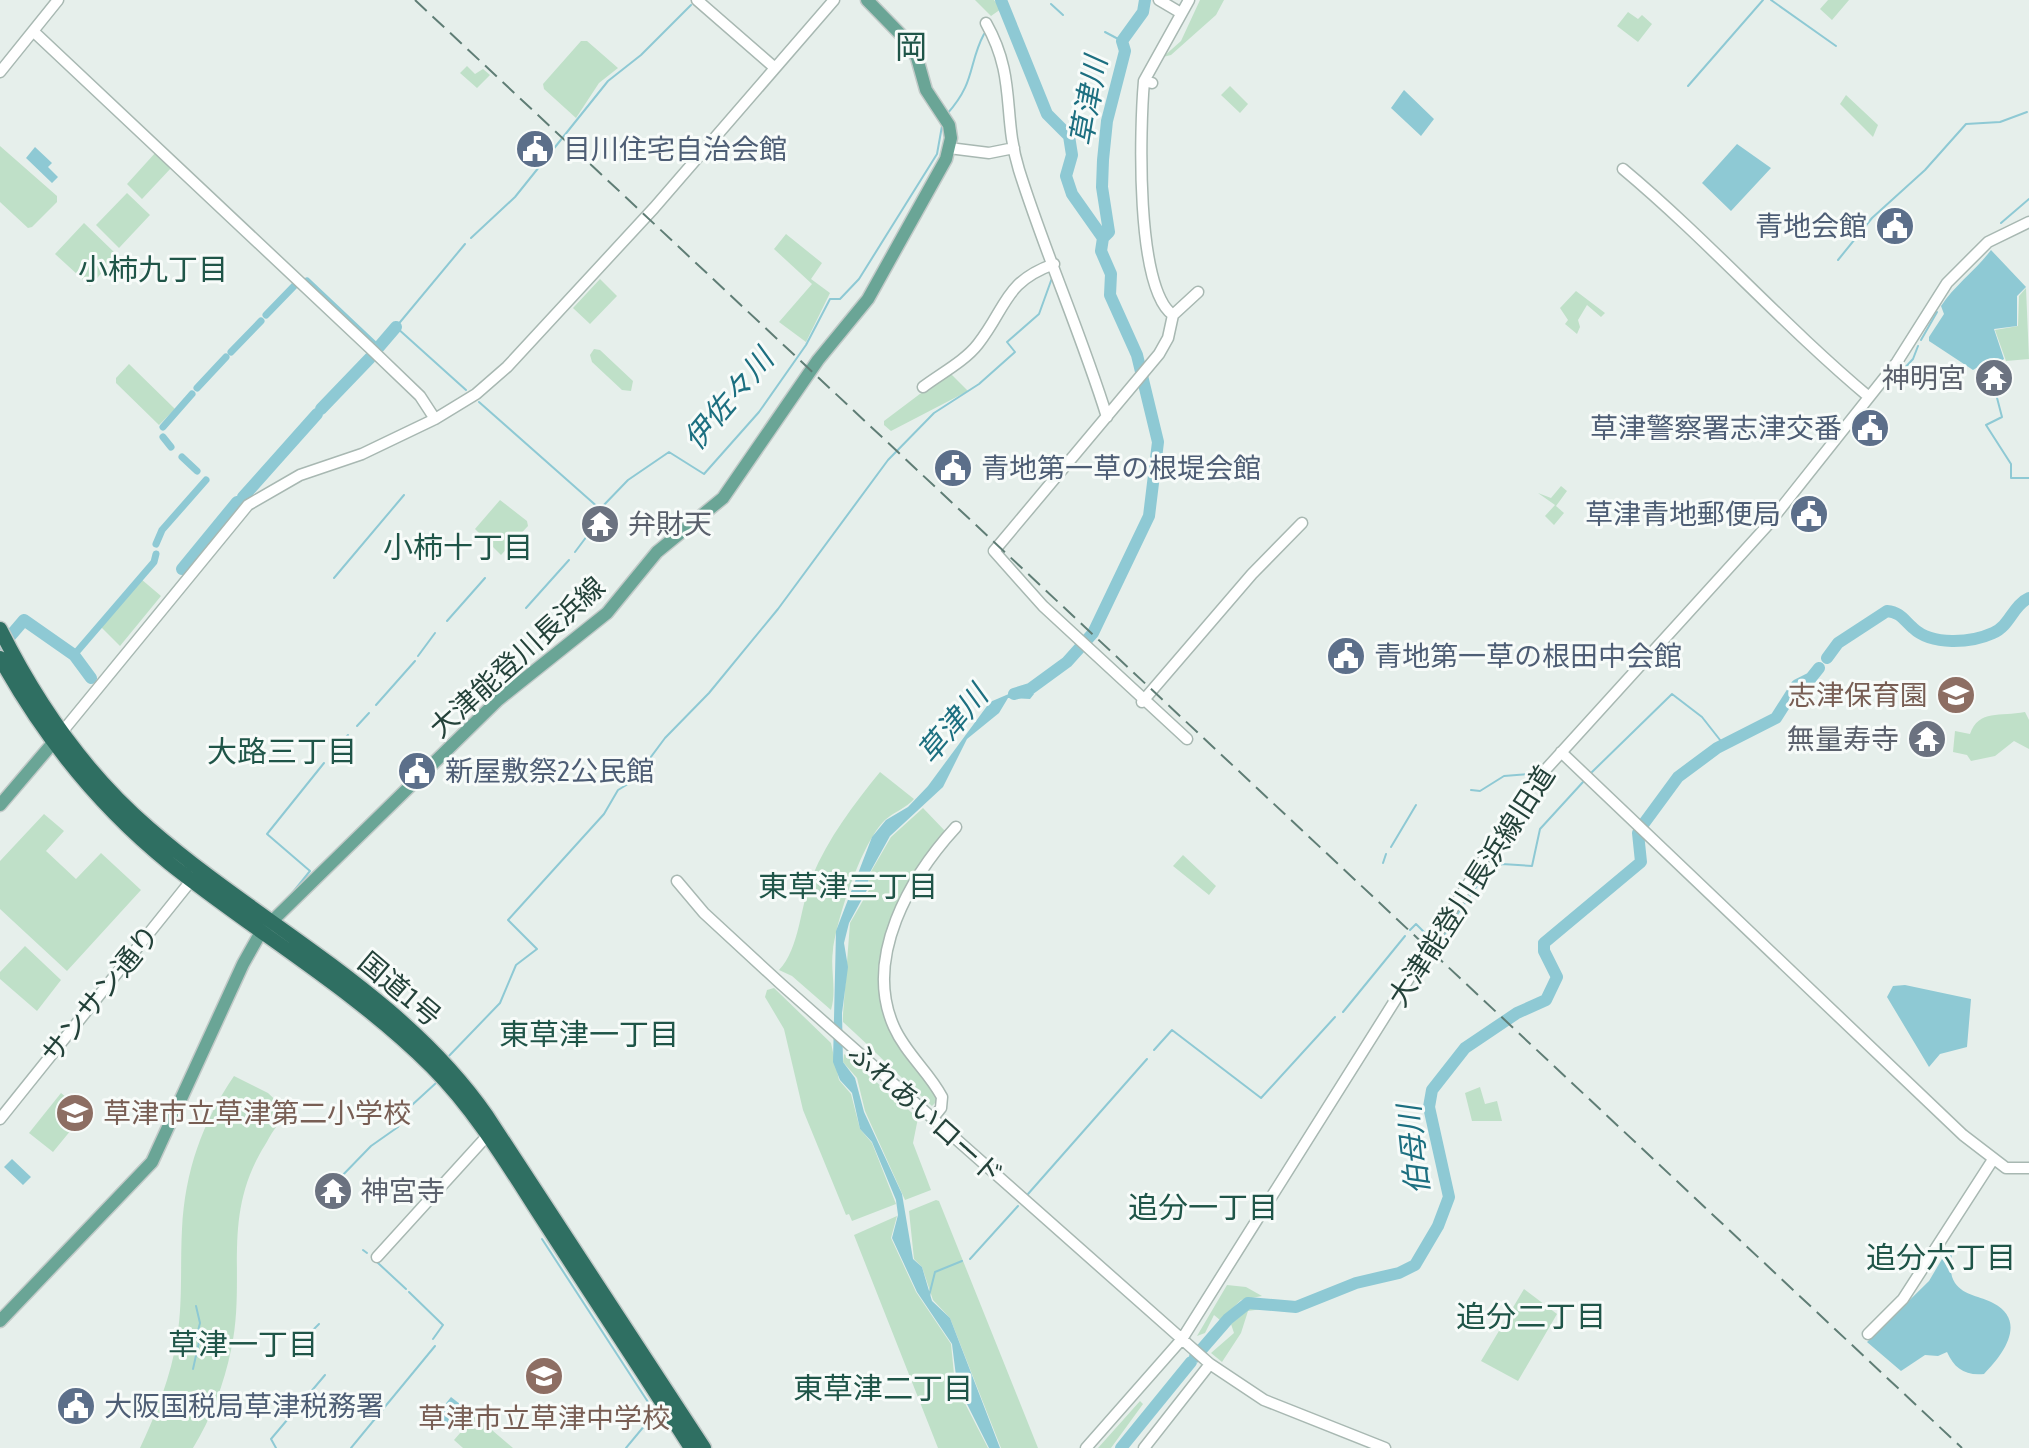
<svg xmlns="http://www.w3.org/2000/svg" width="2029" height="1448" viewBox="0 0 2029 1448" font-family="'Asap Condensed','Noto Sans JP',sans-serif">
	<rect width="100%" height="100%" fill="#e6efeb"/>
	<path fill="#bfe0c8" d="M975 0H994L1001 9 991 16Z
		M1200 0H1224L1216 15 1171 55 1163 57 1181 41Z
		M1828 0H1849L1832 20 1820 9Z
		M1628 12 1638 19 1642 15 1652 24 1638 42 1617 26Z
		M581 41H587L618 68 599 83 576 118 544 89 543 84Z
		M467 66 475 74 483 69 490 75 477 88 460 73Z
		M1230 86 1248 104 1240 113 1221 95Z
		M1846 95 1878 125 1873 137 1840 104Z
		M0 146 57 196V202L32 227 28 228 0 202Z
		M156 152 172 167 142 199 127 184Z
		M127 193 150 215 119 248 96 225Z
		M84 223 115 253V258L90 286 55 254Z
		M786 234 822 263 811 279 830 293 806 342 779 322 812 284 774 249Z
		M600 279 617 296 590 324 573 308Z
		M2026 288 2029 359 2006 361 1995 330 2018 326 2019 296Z
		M1576 291 1605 313 1601 317 1587 305 1578 320 1580 327 1577 334 1565 324 1568 320 1560 308Z
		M594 349 600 350 633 381 631 391 622 390 592 362 590 355Z
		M129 364 175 409 159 425 116 383V378Z
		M949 372 968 391 891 431 884 425V421Z
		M1561 486 1567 491 1556 506 1564 513 1554 525 1545 516 1555 505 1538 493 1551 498Z
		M500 500 527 521 528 526 501 555 475 529Z
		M141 579 161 596 120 646 99 625Z
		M2025 712 2029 720V749L2014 741 1995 756 1971 761 1967 755 1953 752 1955 731 1970 734C1979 709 2000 717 2025 712Z
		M880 772 914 799C906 808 894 812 885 820 862 842 837 918 833 950 830 971 837 989 831 1010L792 976 779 970C800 948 800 906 812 877 828 838 854 804 880 772Z
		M923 808 946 832C903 885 861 975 895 1041 907 1063 926 1078 938 1100L932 1106C900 1077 875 1051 843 1022V1014L850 923 869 890V875L891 837Z
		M44 814 64 831 46 851 76 879 101 853 141 890 67 971 0 909V861Z
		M1183 855 1216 886 1209 895 1173 866Z
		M25 946 61 980 37 1011 0 979V972Z
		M774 988 831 1043 839 1080 851 1094 860 1129 872 1143 896 1204 852 1221 849 1214 846 1215 803 1110 784 1029 765 997 767 990Z
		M844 1054 918 1118 913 1143 931 1190 905 1200 865 1111 857 1078 843 1062Z
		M234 1076 268 1093 288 1112 287 1117C277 1122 271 1135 265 1145 220 1217 247 1277 231 1350 224 1384 211 1419 193 1448H140C156 1414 171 1376 177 1338 183 1302 180 1265 182 1229 185 1171 202 1123 234 1076Z
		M1480 1087 1485 1104 1497 1101 1502 1121H1472L1465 1093Z
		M61 1093 85 1113 53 1152 29 1133Z
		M936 1200 939 1201 1038 1448H1001L950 1318 933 1300 922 1267 914 1259 909 1211Z
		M897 1216 891 1238 916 1292 951 1344 955 1384 988 1448H938L854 1235Z
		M1227 1285 1246 1287 1262 1296 1241 1300 1220 1320 1214 1315 1205 1333 1197 1336Z
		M1524 1289 1557 1314 1518 1381 1481 1361Z
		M1252 1307 1269 1308 1248 1311 1241 1333 1222 1362 1211 1353 1234 1333 1231 1324Z
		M1140 1401 1143 1404 1111 1448H1098Z
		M474 1417 479 1419 513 1448H463L454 1440Z"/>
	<path fill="#8ec9d4" d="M1404 90 1434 119 1421 136 1391 108Z
		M1737 144 1771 168 1731 211 1702 183Z
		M35 147 52 163 48 167 58 177 52 183 26 158Z
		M1991 250 2026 287 2017 296V326L1994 329 2004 359 1991 367 1986 362 1973 370 1929 341V337L1944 314 1941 306C1954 286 1976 270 1991 250Z
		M1025 687 1034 694 1030 699 1008 698 999 713 967 739 943 787 890 836 869 874 868 888 849 923 844 943 848 967 842 1013 843 1062 855 1078 864 1112 902 1194 913 1259 922 1267 932 1301 950 1318 1000 1448H989L957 1384 952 1344 917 1292 892 1238 898 1215 896 1200 872 1142 860 1129 852 1093 840 1080 833 1062 836 931 872 837 886 820 908 807 928 786 990 702Z
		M1905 985 1971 999 1967 1047 1940 1054 1929 1067 1887 997 1893 986Z
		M12 1159 31 1177 23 1185 4 1167Z
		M1952 1253C1951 1264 1949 1274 1955 1283 1964 1296 1981 1296 1993 1303 2028 1321 2003 1355 1984 1374 1965 1376 1954 1368 1947 1352L1938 1356 1925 1355 1901 1371 1867 1342 1929 1281 1942 1259Z
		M451 1397 465 1408 448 1428 435 1417Z"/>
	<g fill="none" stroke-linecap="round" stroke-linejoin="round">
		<path stroke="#8ec9d4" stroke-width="2" d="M1771 0 1836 46
			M1051 4 1063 15
			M1105 32 1122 41
			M1688 86 1763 0
			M947 114C976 82 968 64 984 34
			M2001 223 2029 199
			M471 238 515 197 608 81 641 55 691 5
			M465 244 396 327 466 390
			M1838 260 1872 218 1925 170 1966 124 2000 122 2027 112
			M1921 340 1937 312
			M1888 386 1913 359 1918 346
			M1996 394 2002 417 1986 425 2011 464V478H2029
			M479 402 600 509 628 480 669 452 704 474 759 412 806 345 830 299H840L859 279 937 154 942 126
			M575 552 602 516 600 510
			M334 578 404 495
			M526 608 569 560
			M447 621 485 578
			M418 656 435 633
			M376 705 415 661
			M357 726 369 713
			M331 754 348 735
			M1592 772 1672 694 1702 717 1724 745
			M1471 790 1480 791 1504 776 1531 774
			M1391 847 1416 805
			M1383 863 1386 854
			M1486 875 1502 864 1532 866 1540 829 1583 782
			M289 897 310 871 267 834 324 763
			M1454 919 1481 880
			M1410 930 1416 924 1428 936
			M1437 946 1448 929
			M1343 1012 1405 936
			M1154 1050 1172 1030 1261 1098 1335 1017
			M447 1058 500 1003 516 965 537 949 508 920 604 814 618 790 633 781 665 738 709 693 778 609 888 460 934 413 979 384 1015 352 1007 342 1039 314 1052 278
			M1028 1194 1147 1059
			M328 1209 340 1196 337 1181 371 1146 398 1127 412 1105 436 1083
			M542 1239 648 1402 650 1419 626 1448
			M363 1250 367 1253
			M970 1259 1018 1206
			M378 1263 406 1289
			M409 1292 443 1325 433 1339
			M929 1296 935 1272 962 1261
			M196 1306 200 1323 196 1339
			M313 1330 319 1324
			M193 1369 199 1342
			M276 1448 271 1439 325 1375
			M351 1448 435 1346"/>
		<path stroke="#8ec9d4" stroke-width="7" d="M307 281 378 348
			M266 315 296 284
			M231 352 261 321
			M197 388 226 357
			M163 427 192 394
			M163 437 171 447
			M182 457 197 471
			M156 544 162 530 206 480
			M74 655 154 562 156 554"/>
		<path stroke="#8ec9d4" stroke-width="12" d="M1001 0 1047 114 1069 136 1072 155 1066 176 1072 194 1103 238
			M378 348 396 327
			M321 409 370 358
			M243 497 317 414
			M182 569 237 502
			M0 648 24 620 74 655 91 678
			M1827 658 1838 643 1887 611C1900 612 1904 620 1913 628 1932 646 1971 643 1993 633 2010 626 2013 605 2029 598
			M1014 694 1030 689 1067 662 1093 633 1149 516 1158 442 1137 355 1110 295 1111 274 1101 251 1103 238 1109 232 1102 187 1103 160 1107 121 1125 51 1122 41 1143 12 1145 0
			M1642 826 1678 777 1717 748 1776 718 1797 685 1811 678 1819 668
			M1195 1357 1228 1319 1248 1303 1296 1307 1356 1283 1399 1273 1415 1265 1438 1226 1449 1197 1429 1107 1432 1090 1465 1048 1517 1013 1546 1000 1557 977 1544 951V943L1641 862 1638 833
			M1121 1448 1191 1362"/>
		<g stroke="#a8b8b2" stroke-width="13">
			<path id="minor" d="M697 0 775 68
				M1159 0 1181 13
				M986 23C1017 78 1002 115 1019 170 1045 253 1081 333 1107 417
				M33 31 370 348 420 396 435 419
				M0 72 58 0
				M1144 81 1189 0
				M1152 83 1144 81C1140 126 1135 289 1173 315L1168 338 1159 354 994 551 1043 606 1187 739
				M949 148 989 153 1014 148
				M1623 169C1709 241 1783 325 1869 397
				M1173 315 1198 292
				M923 387C940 374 965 361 978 344 1007 307 1004 282 1054 264
				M1142 702 1252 574 1302 523
				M62 732 248 505 300 475 362 454 435 419 476 394 507 367 654 208 834 0
				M1561 752 1963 1135 2006 1168H2029
				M677 881 704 913 781 984 1210 1364 1264 1400 1385 1448
				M933 1118 941 1108 942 1097C929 1072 906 1054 894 1027 863 958 910 877 956 827
				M0 1119 194 877
				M377 1257 487 1136
				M1868 1334 1903 1299 1992 1161
				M1086 1448 1182 1339 1528 789 1766 527 1897 362 1947 283 1988 242 2029 222
				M1144 1448 1210 1364"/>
		</g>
		<g stroke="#c2cac8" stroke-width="15">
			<path id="major" d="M0 805 58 737
				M0 1321 152 1162 243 964 261 932 498 700 607 613 657 552 723 498 818 360 868 299 946 159 951 138 949 125 926 90 917 58 909 43 867 0"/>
		</g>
		<g stroke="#c2cac8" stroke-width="17">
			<path id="highway" d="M0 629C37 703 86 774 149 828 260 925 401 992 487 1116L704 1448
				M0 658C43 736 100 807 169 863 255 932 354 989 432 1067 479 1114 513 1174 549 1229 596 1302 645 1375 691 1448"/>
		</g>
		<use href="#minor" stroke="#fff" stroke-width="10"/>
		<use href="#major" stroke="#6aa596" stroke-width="12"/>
		<use href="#highway" stroke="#2f6f62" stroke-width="14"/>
		<path stroke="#5f7d75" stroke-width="2" stroke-dasharray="16 8" stroke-linecap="butt" d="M415 0 1962 1448"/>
	</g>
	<defs>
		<g id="civic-disc" transform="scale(2)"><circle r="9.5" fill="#5c6f8a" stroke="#f7fbf9"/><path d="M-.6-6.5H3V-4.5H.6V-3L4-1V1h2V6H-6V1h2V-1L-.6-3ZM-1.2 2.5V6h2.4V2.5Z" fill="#fff"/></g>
		<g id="temple-disc" transform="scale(2)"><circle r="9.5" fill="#6b7280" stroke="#f7fbf9"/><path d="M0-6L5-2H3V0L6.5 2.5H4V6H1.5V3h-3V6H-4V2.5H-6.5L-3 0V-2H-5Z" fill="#fff"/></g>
		<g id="school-disc" transform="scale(2)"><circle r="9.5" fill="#8d6e63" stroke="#f7fbf9"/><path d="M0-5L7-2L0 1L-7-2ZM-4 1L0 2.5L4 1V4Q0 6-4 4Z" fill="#fff"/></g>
	</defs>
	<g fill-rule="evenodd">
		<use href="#civic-disc" x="535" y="149"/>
		<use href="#civic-disc" x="1895" y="226"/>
		<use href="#temple-disc" x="1994" y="378"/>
		<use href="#civic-disc" x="1870" y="428"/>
		<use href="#civic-disc" x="953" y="468"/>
		<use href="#civic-disc" x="1809" y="514"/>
		<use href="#temple-disc" x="600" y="524"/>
		<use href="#civic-disc" x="1346" y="656"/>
		<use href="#school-disc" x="1956" y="695"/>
		<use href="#temple-disc" x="1927" y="739"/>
		<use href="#civic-disc" x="417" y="771"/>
		<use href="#school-disc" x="75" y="1113"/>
		<use href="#temple-disc" x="333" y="1191"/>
		<use href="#school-disc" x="544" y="1376"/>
		<use href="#civic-disc" x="76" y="1406"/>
	</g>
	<g text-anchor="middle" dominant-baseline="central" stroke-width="6" stroke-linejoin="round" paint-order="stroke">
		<g font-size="28" fill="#4e5e75" stroke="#f7fbf9" text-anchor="start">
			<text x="563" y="149">目川住宅自治会館</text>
			<text x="1867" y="226" text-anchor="end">青地会館</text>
			<text x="1842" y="428" text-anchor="end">草津警察署志津交番</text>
			<text x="981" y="468">青地第一草の根堤会館</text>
			<text x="1781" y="514" text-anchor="end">草津青地郵便局</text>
			<text x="1374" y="656">青地第一草の根田中会館</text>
			<text x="445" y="771">新屋敷祭2公民館</text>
			<text x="104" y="1406">大阪国税局草津税務署</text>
		</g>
		<g font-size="28" fill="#5b616d" stroke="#f7fbf9" text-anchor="end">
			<text x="1966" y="378">神明宮</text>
			<text x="628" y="524" text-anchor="start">弁財天</text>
			<text x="1899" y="739">無量寿寺</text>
			<text x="361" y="1191" text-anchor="start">神宮寺</text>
		</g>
		<g font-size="28" fill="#24423a" stroke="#f7fbf9">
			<text transform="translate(517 657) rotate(-42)">大津能登川長浜線</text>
			<text transform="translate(1471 886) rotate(-57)">大津能登川長浜線旧道</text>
			<text transform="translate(400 989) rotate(40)">国道1号</text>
			<text transform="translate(100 994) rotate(-51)">サンサン通り</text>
			<text transform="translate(926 1113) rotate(42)">ふれあいロード</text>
		</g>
		<g font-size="28" fill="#785e54" stroke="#f7fbf9" text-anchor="end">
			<text x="1928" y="695">志津保育園</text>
			<text x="103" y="1113" text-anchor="start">草津市立草津第二小学校</text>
			<text x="544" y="1418" text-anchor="middle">草津市立草津中学校</text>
		</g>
		<g font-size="30" font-style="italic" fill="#1c6f80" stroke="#f7fbf9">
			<text transform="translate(1088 101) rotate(-80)">草津川</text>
			<text transform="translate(728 399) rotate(-50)">伊佐々川</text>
			<text transform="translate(952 724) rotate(-50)">草津川</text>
			<text transform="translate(1413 1150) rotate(-96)">伯母川</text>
		</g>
		<g font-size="30" fill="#1f5548" stroke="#f7fbf9">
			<text x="153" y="269">小柿九丁目</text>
			<text x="458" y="547">小柿十丁目</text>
			<text x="282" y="751">大路三丁目</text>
			<text x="848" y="886">東草津三丁目</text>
			<text x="589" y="1034">東草津一丁目</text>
			<text x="1203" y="1207">追分一丁目</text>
			<text x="1941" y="1257">追分六丁目</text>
			<text x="1531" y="1316">追分二丁目</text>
			<text x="243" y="1344">草津一丁目</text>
			<text x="883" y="1388">東草津二丁目</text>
		</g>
		<g font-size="32" fill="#1f5548" stroke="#f7fbf9">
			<text x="911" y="46">岡</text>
		</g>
	</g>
</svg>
